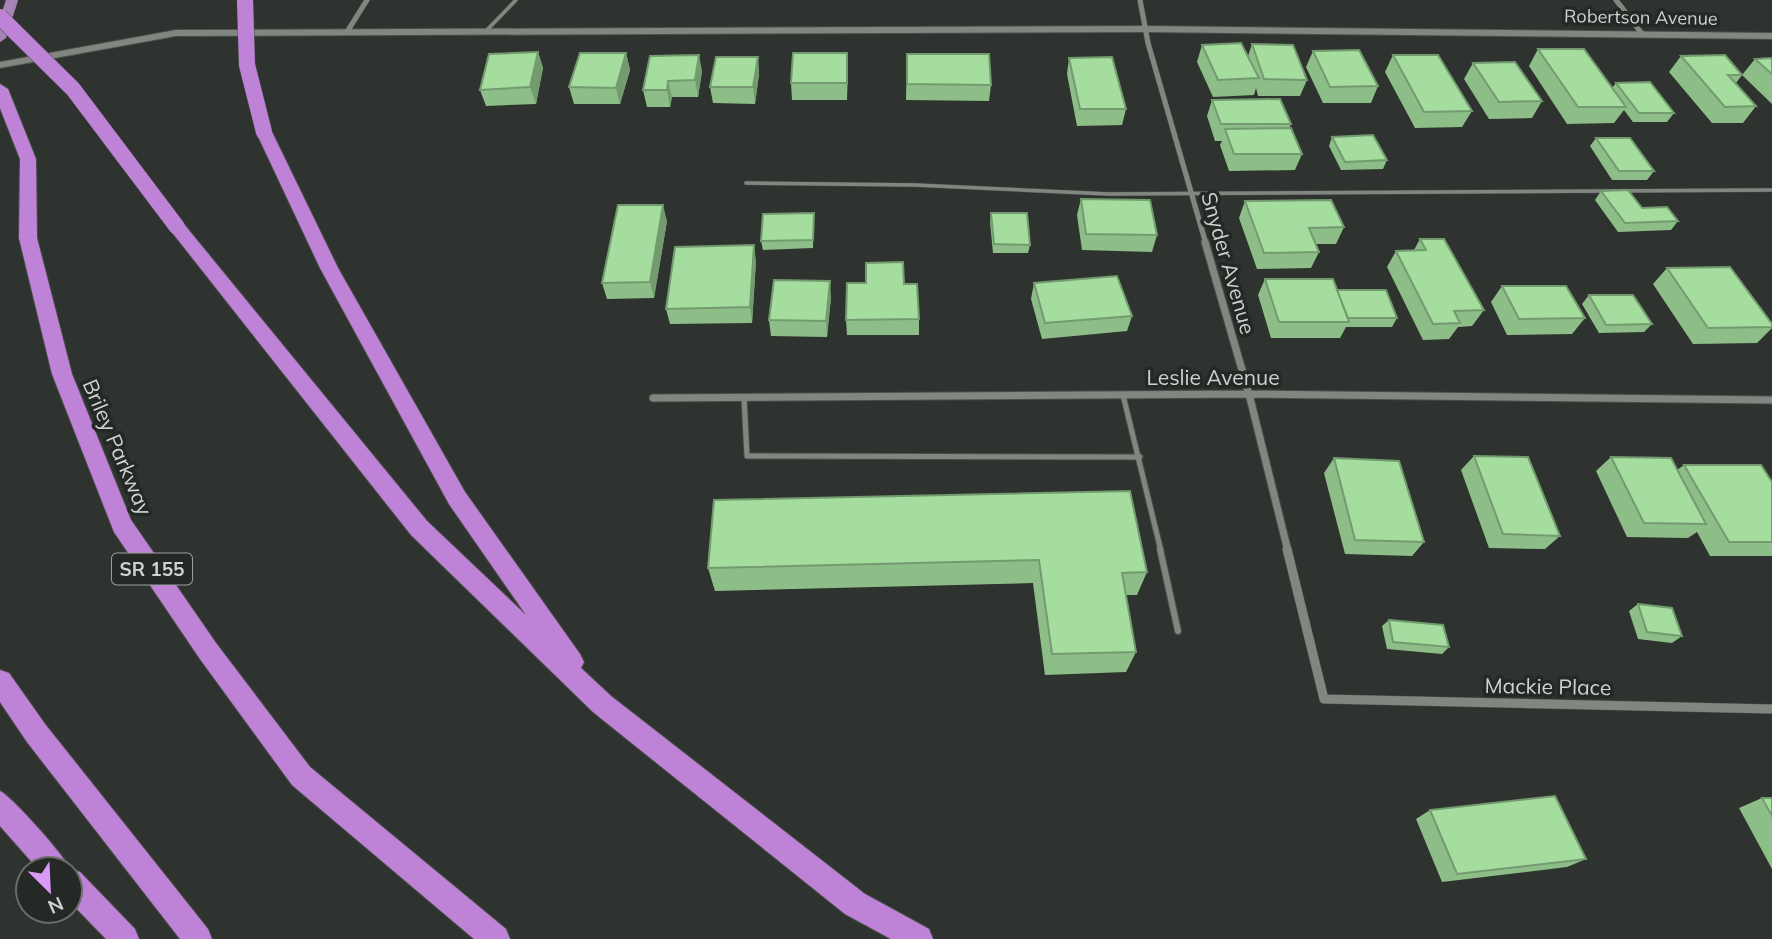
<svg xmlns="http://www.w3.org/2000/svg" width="1772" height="939" viewBox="0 0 1772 939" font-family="Mulish,sans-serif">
	<rect width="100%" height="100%" fill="#2f332f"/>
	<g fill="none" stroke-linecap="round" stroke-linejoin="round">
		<g stroke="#4b4e4b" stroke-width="4.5">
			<path id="service-far2" d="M485 32 516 0
				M746 183 915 185 1109 194 1772 190"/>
		</g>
		<g stroke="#4b4e4b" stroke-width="7">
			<path id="service-far1" d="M1123 395 1161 551
				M744 397 747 456 1140 457"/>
		</g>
		<g stroke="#4b4e4b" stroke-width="8">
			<path id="service" d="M1160 549 1178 631"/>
		</g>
		<g stroke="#4b4e4b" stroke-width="6">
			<path id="minor-far2" d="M1140 0 1148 43 1206 244
				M1616 0 1643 35
				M347 32 367 0"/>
		</g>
		<g stroke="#4b4e4b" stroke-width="9">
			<path id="minor-far1" d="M1205 242 1249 394 1288 551
				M653 398 1249 394 1772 400"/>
		</g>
		<g stroke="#4b4e4b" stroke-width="10">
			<path id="minor" d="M1287 549 1324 699 1772 709"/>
		</g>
		<g stroke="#4b4e4b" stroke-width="2">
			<path id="tertiary" d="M1147 26 1772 33V39L1147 32 176 36 0 68V62L176 30Z"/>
		</g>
		<g stroke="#4b4e4b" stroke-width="1">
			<path id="primary" d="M6 0H18L6 38 0 42V19Z"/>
		</g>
		<g stroke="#4b4e4b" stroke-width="2">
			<path id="motorway" d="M0 84 8 89 36 159 37 238 72 374 131 520 216 643 310 767 506 929 510 939H474L292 785 200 659 114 532 52 374 19 238 20 159 0 108Z
				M264 127 272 132 338 268 465 492 580 654 584 662 581 668 611 696 865 894 929 929 933 939H891L845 914 593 712 411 535 171 231 168 227 171 223H183L427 521 526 615 449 504 320 268 256 132Z
				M0 670 9 673 45 724 208 929 212 939H180L27 742 0 702Z
				M0 791C10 795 66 857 70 869L80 872 135 929 139 939H106L70 902V869H38L0 826Z"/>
		</g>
		<use href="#service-far2" stroke="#818681" stroke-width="3.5"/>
		<use href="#service-far1" stroke="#818681" stroke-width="5"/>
		<use href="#service" stroke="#818681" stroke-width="6"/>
		<use href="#minor-far2" stroke="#818681" stroke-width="5"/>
		<use href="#minor-far1" stroke="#818681" stroke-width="7"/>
		<use href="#minor" stroke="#818681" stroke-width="9"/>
		<use href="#tertiary" fill="#818681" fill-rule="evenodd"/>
		<use href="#primary" fill="#a684b5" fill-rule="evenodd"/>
		<use href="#motorway" fill="#be83d7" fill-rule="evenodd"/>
		<g stroke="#4b4e4b" stroke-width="17" stroke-linecap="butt">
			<path id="motorway-bridge" d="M245 0 247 65 264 132
				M0 17 73 89 177 227"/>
		</g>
		<use href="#motorway-bridge" stroke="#be83d7" stroke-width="16"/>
	</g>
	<path fill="#8dbe88" d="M1252 44 1307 80 1300 96H1258L1256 88 1254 95 1213 97 1197 62 1202 45 1248 56Z
		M1538 49 1612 88 1616 83 1674 113 1667 122H1633L1624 110 1614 123 1567 124 1529 66Z
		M1313 51 1378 86 1371 103H1323L1306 67Z
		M538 52 543 68 536 104 486 106 480 90Z
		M626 53 630 70 620 104H574L569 87Z
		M907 54 991 85 989 101 906 100Z
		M1393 55 1472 111 1462 127 1415 128 1385 72Z
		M650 56 702 71 698 97H672L670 107H647L643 90Z
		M1681 56 1742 75 1736 83 1756 106 1743 123H1712L1669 72Z
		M758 57 759 74 755 104 713 103 710 87Z
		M1069 58 1126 109 1122 125 1077 126 1067 74Z
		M1772 58V104L1742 75 1755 59Z
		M1473 63 1542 101 1532 118 1489 119 1464 79Z
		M848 69 847 100H792L791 83Z
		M1212 100 1291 124 1289 128 1302 154 1295 170 1229 171 1220 145 1222 141H1215L1207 116Z
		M1332 137 1387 160 1383 169 1341 170 1329 146Z
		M1596 138 1654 171 1647 180H1612L1590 146Z
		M1601 191 1642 208 1678 221 1671 230 1618 232 1595 200Z
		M1081 199 1157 235 1152 252 1082 250 1077 215Z
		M1245 201 1344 227 1336 244H1316L1319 252 1311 268 1257 269 1239 218Z
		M814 213 813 248 763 250 761 241Z
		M991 213 1030 245 1028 253H993L990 222Z
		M667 221 654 298 607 299 602 283Z
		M1420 239 1484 310 1472 326 1458 327 1449 339 1423 340 1387 267 1396 251 1414 250Z
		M756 261 752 323 670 324 666 309Z
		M1667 268 1772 324V328L1757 343 1693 344 1653 284Z
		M1265 279 1337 290 1397 318 1392 327H1346L1340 338H1271L1258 295Z
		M1034 283 1132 316 1127 331 1042 339 1031 299Z
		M904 284 919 319V335H847L846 320Z
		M1502 286 1585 318 1572 334 1507 335 1491 302Z
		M1589 295 1652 324 1644 332 1599 333 1582 304Z
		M831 297 827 337 771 336 769 320Z
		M1474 456 1560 536 1545 549 1489 548 1461 470Z
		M1611 457 1677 470 1684 465 1772 482V556H1710L1697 532 1688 538 1627 537 1596 471Z
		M1334 458 1424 542 1412 556 1345 554 1324 473Z
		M714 500 1147 572 1137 595H1126L1136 652 1126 672 1045 675 1033 583 715 591 708 568Z
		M1638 604 1682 636 1672 643 1638 639 1629 611Z
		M1389 620 1449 647 1442 654 1387 649 1382 626Z
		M1762 798H1772V869L1739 808Z
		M1430 810 1586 859 1567 867 1442 882 1416 819Z"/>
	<path fill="#739b6f" d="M538 52 543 68 536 104 530 87Z
		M626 53 630 70 620 104 616 88Z
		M699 55 702 71 698 97 695 80Z
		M758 57 759 74 755 104 753 87Z
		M668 81 672 97 670 107 667 90Z
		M663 205 667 221 654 298 650 282Z
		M754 245 756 261 752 323 750 307Z
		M830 281 831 297 827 337 826 321Z"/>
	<path fill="#a4dd9e" stroke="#739b6f" stroke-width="2" d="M1241 43 1259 78 1218 80 1202 45Z
		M1252 44 1293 45 1307 80 1264 79Z
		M1538 49H1584L1626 107H1578Z
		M1359 50 1378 86 1330 87 1313 51Z
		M538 52 530 87 480 90 489 54Z
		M580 53H626L616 88 569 87Z
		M793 53H847V83H791Z
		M907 54H989L991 85 907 84Z
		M699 55 695 80 668 81 667 90H643L650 56Z
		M1393 55H1438L1472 111 1424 112Z
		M1725 55 1742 75H1728L1756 106 1725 107 1681 56Z
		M716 57H758L753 87H710Z
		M1112 57 1126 109H1080L1069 58Z
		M1772 58V74L1755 59Z
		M1515 62 1542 101 1499 102 1473 63Z
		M1650 82 1674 113H1639L1616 83Z
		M1280 99 1291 124H1221L1212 100Z
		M1291 128 1302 154H1234L1225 129Z
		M1373 135 1387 160 1345 162 1332 137Z
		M1596 138H1630L1654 171H1619Z
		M1628 190 1642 208 1667 207 1678 221 1625 223 1601 191Z
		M1081 199 1150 200 1157 235 1086 234Z
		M1331 200 1344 227 1309 228 1319 252 1264 253 1245 201Z
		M618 205H663L650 282 602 283Z
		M814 213 813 240 761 241 763 214Z
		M991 213H1027L1030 245 994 244Z
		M1420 239H1444L1484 310 1454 311 1460 323 1433 324 1396 251 1426 250Z
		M754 245 750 307 666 309 675 247Z
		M903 262 904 284H917L919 319 846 320 847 283H866V263Z
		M1730 267 1772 324V327L1708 328 1667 268Z
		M1117 276 1132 316 1045 323 1034 283Z
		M1265 279H1333L1349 322H1279Z
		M774 280 830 281 826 321 769 320Z
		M1502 286H1566L1585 318 1519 319Z
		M1337 290H1386L1397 318H1348Z
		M1589 295H1633L1652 324 1606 325Z
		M1474 456 1528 457 1560 536 1503 534Z
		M1611 457 1671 458 1706 524 1644 523Z
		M1334 458 1399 461 1424 542 1355 540Z
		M1684 465H1761L1772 482V542H1729Z
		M1130 491 1147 572 1122 573 1136 652 1052 654 1039 560 708 568 714 500Z
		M1638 604 1672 608 1682 636 1647 632Z
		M1389 620 1443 625 1449 647 1393 642Z
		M1555 796 1586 859 1457 874 1430 810Z
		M1762 798H1772V816Z"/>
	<g text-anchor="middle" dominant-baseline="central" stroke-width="7" stroke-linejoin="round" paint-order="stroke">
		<g font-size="18" fill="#d0d2cf" stroke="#252925">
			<text transform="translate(1641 17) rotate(1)">Robertson Avenue</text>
		</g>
		<rect fill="#252925" stroke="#9d9f9c" stroke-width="2" x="112" y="553.5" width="80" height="31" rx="5"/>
		<g font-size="19" font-weight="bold" fill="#d0d2cf">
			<text x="152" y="569">SR 155</text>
		</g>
		<g font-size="21" fill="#d0d2cf" stroke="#252925">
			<text transform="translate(1229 263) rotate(74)">Snyder Avenue</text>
			<text x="1213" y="377">Leslie Avenue</text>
			<text transform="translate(118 447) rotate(67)">Briley Parkway</text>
			<text transform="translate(1548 686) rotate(1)">Mackie Place</text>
		</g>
	</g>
	<g transform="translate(49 890) rotate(156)"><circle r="33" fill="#252925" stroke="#696d69" stroke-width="2"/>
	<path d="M0-5L12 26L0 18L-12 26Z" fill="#da9af6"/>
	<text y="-10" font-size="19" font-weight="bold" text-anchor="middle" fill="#d0d2cf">N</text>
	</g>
</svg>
